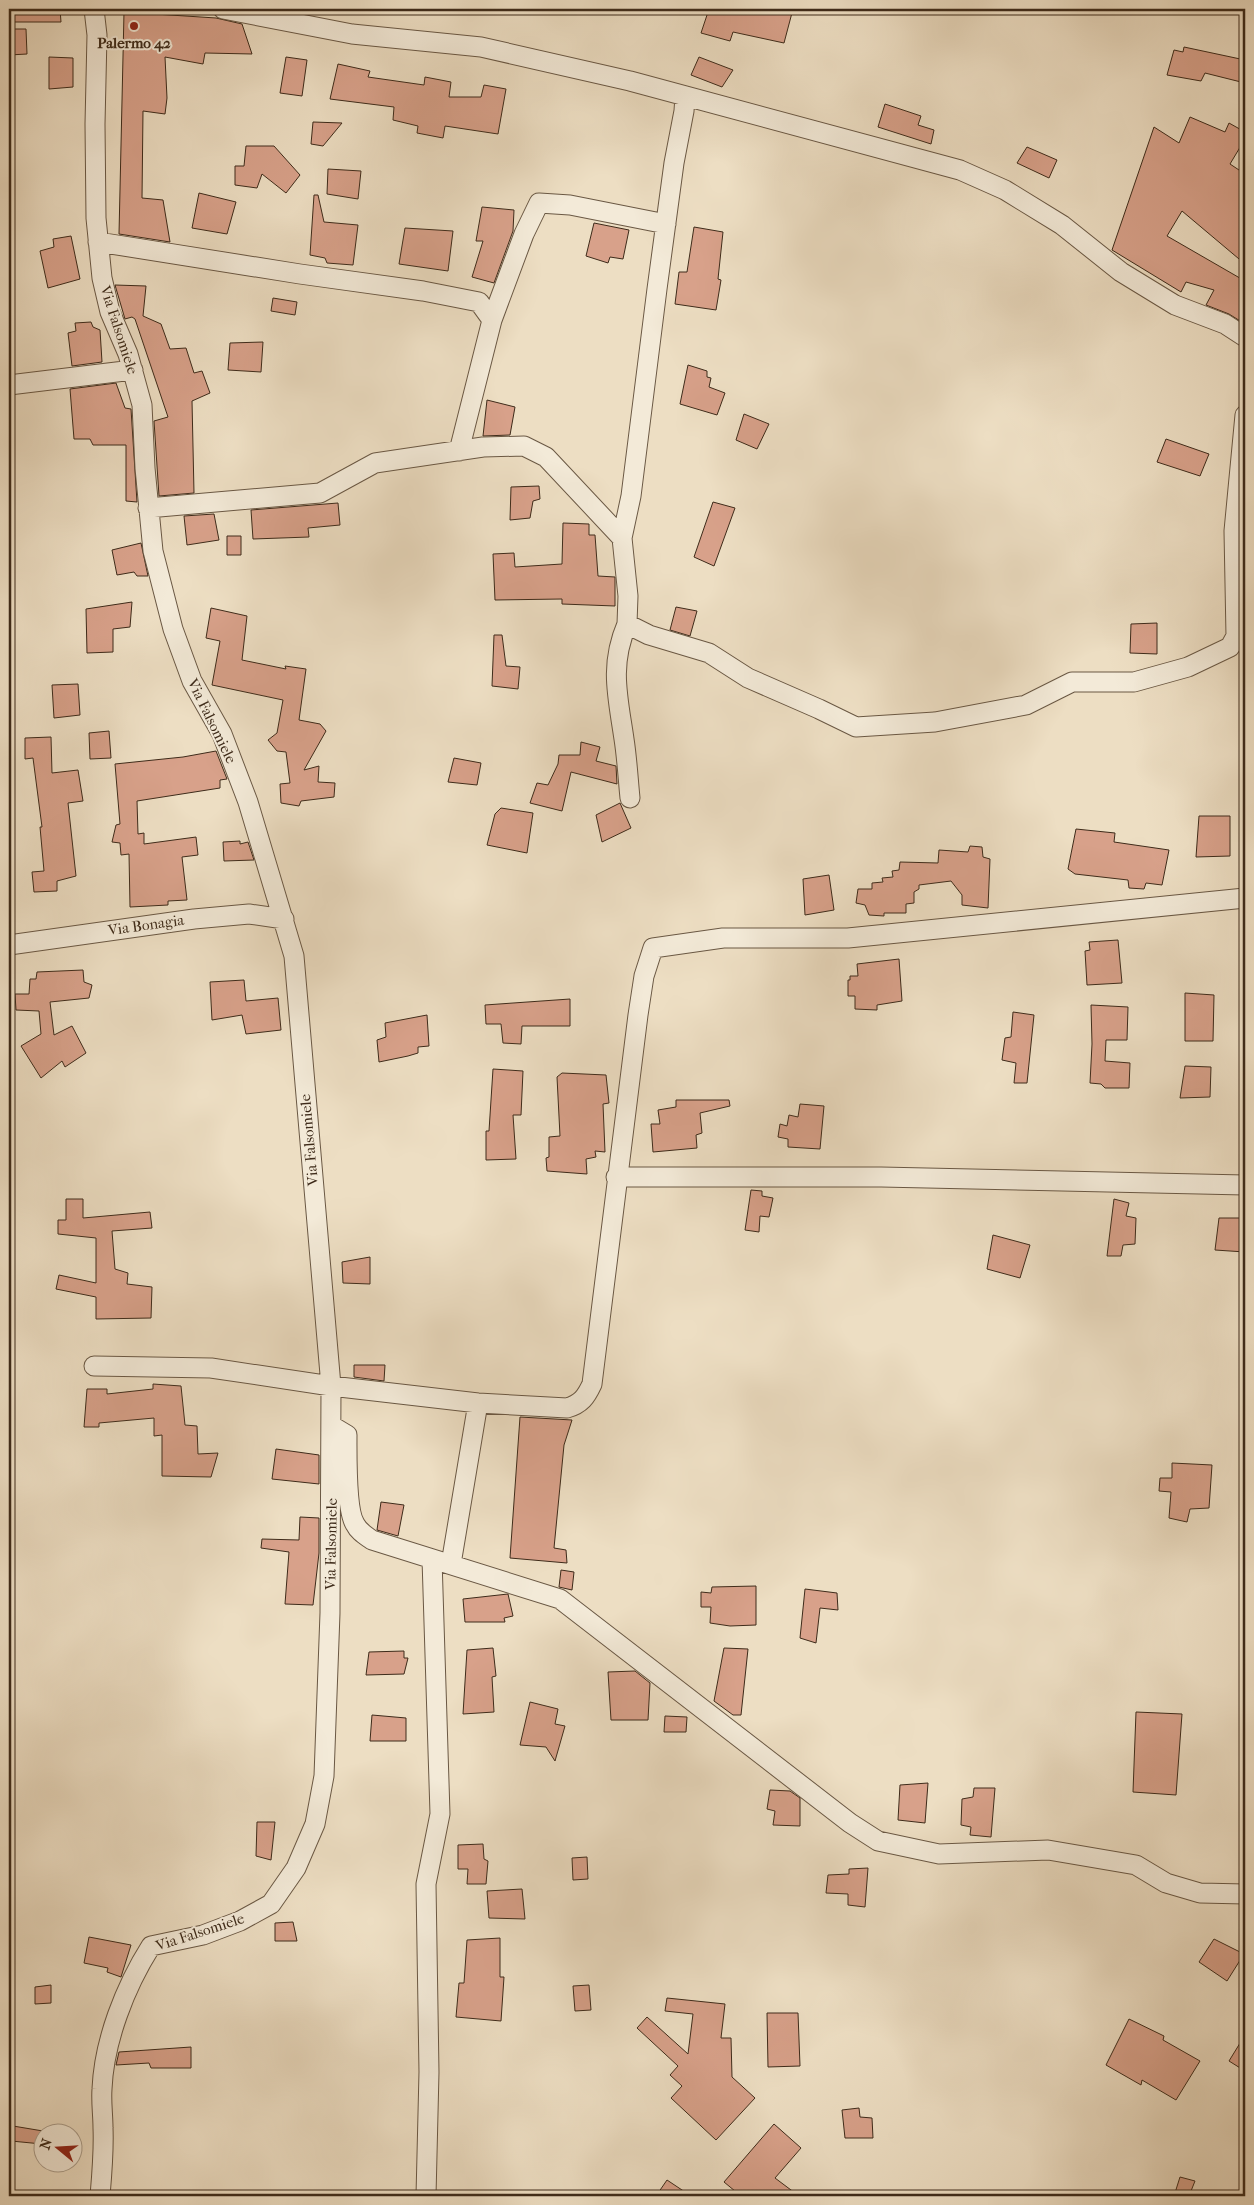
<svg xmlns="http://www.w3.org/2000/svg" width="1254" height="2205" viewBox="0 0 1254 2205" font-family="'IM FELL French Canon',serif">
	<rect width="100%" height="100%" fill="#eddec3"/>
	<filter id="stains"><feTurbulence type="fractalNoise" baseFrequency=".004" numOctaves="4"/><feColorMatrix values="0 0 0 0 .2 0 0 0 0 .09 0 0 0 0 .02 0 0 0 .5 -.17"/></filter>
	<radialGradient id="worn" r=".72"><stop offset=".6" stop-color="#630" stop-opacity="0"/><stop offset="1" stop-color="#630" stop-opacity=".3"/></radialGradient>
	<path fill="#d8a18a" stroke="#3e2b1a" d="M13 9H60L61 22H14Z
		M709 9H793L784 43 733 32 730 41 701 33Z
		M124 12 216 18 242 24 252 54 205 53 203 64 165 57 167 98 165 114 143 111 142 198 163 200 170 242 119 234Z
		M9 29H26L27 54 9 55Z
		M1184 47 1245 60V83L1205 73 1201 81 1167 75 1174 50 1183 52Z
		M49 57 73 58V87L49 89Z
		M286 57 307 60 302 96 280 93Z
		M699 57 733 70 722 87 691 75Z
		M338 64 370 71 368 77 424 85 425 77 451 82 449 97H481L484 85 506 89 498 134 445 126 443 138 417 133 418 126 393 120 394 107 330 99Z
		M885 104 921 116 918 125 934 130 931 144 878 127Z
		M1190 117 1225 132 1229 123 1245 132V139L1230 164 1245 174V264L1182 211 1167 236 1245 281V324L1229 314 1206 305 1214 290 1186 282 1181 292 1112 250 1154 127 1179 143Z
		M313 122 342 123 323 146 311 144Z
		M246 146H274L300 175 286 193 262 174 257 188 235 185V166H244Z
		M1027 147 1057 160 1049 178 1017 163Z
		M328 169 361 171 358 199 327 194Z
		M199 193 236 202 227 234 192 228Z
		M314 195H318L324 222 358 225 353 265 327 263 325 258 310 255Z
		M482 207 514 210 513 231 494 283 472 277 483 241H476Z
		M594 223 629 230 623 259 610 257 608 263 586 256Z
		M694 227 723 232 718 279 721 280 716 310 675 304 679 272H687Z
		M405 228 453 231 448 271 399 264Z
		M71 236 80 279 48 288 40 251 54 247 53 239Z
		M115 285 146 286 143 316 161 324 170 349 186 348 194 373 202 371 210 393 192 401 194 493 159 496 154 421 168 417 135 319 132 317 125 319Z
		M273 298 297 302 295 315 271 311Z
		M91 322 93 327 100 330 102 362 72 366 68 333 76 331 75 323Z
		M263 342 261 372 228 370 230 343Z
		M688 365 707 371V377L711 378 709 387 725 393 717 415 680 404Z
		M116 383 125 408 131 409 137 502 126 501V445H93L90 439H74L70 389Z
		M487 400 515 407 510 435 483 436Z
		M744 414 769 424 757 449 736 440Z
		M1166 439 1209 454 1200 476 1157 462Z
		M539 486 540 499 533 501 530 518 510 520 511 487Z
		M713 502 735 508 714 566 694 557Z
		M338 503 340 525 308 528 309 537 253 539 251 510Z
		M214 514 219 540 187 545 184 516Z
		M563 523 589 524V535H595L598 576 615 577V606L562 604V599L495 600 493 554 514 553 515 567 562 564Z
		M227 536H241V555H227Z
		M141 543 148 576H137L134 572 117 575 112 550Z
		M132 602 130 627 113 629V652L87 653 86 609Z
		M676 607 697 611 690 636 670 630Z
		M211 608 247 616 242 660 286 669 285 666 306 669 299 720 320 724 326 731 304 770 319 766 318 782 335 783 334 797 301 801 299 806 281 803 280 784 290 783 286 752 277 751 268 740 277 733 283 700 212 685 220 641 206 638Z
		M1157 623V654L1130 653 1131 624Z
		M494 635H502L506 666 520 667 518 689 492 686Z
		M78 684 80 715 54 718 52 685Z
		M109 731 111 758 90 759 89 733Z
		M51 737 52 773 78 770 83 801 68 803 76 876 57 881V891L34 892 32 872 44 871 40 827H42L33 758 25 759V738Z
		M581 742 600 747 596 761 616 766 617 784 571 772 562 811 530 803 537 783 548 785 558 764 559 755H580Z
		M216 751 227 779 220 780V788L137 801 138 834 144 833V844L196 837 198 855 182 857 187 900 168 901V905L130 907 129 854 121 855 120 843 112 842 116 825 120 824 115 764 183 757Z
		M454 758 481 763 477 785 448 782Z
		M620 803 631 828 602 842 596 815Z
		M501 808 533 813 527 853 487 845 495 814Z
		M1199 816H1230V856L1196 857Z
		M1076 829 1115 833 1114 842 1169 850 1162 885 1146 883 1144 889 1129 888 1128 880 1075 874 1068 869Z
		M240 841V844L248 842 254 860 224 861 223 842Z
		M970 846 982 847 983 857 990 859 988 908 962 905V895L951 881 919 885V889L914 892V903L906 904V913H884V916L869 915 865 905 856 903 858 889H872V883L883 882 882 878 893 877 892 871 899 870 900 862 938 863 939 850 968 852Z
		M829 875 834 910 805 915 803 879Z
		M1118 940 1122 983 1087 985 1085 951 1090 950 1089 942Z
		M899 959 902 1001 877 1005V1010L855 1009V996H848V980H850V976H858L857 964Z
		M83 970 84 982 92 985 89 998 50 1002 54 1035 72 1026 86 1053 65 1067 62 1061 41 1078 21 1046 41 1034 39 1011 16 1010 15 994H29L30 979H36L37 972Z
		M244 980 246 1001 278 998 281 1030 246 1034 242 1015 212 1020 210 982Z
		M1185 993 1214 995 1213 1041H1185Z
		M570 999V1026H522L521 1044 503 1043 501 1024H486L485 1005Z
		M1091 1005 1128 1007 1127 1040H1106L1105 1061 1130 1063 1129 1088H1105L1101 1084 1090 1083 1092 1044Z
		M1013 1012 1034 1015 1027 1083H1014L1016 1063 1002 1060 1005 1038 1011 1037Z
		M427 1015 429 1046 418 1047V1053L408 1056 379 1062 377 1040 386 1037 385 1023Z
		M1185 1066 1211 1067 1210 1097 1180 1098Z
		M493 1069 523 1071 521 1115H513L516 1159 486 1160V1131H489Z
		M562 1073 606 1075 609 1103 603 1104 605 1152 595 1151 596 1157 586 1159 587 1174 547 1171 546 1158 549 1157V1137L560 1136 557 1077Z
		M676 1100H729L730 1106 700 1113 702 1133 696 1135 697 1148 653 1152 651 1124H660L658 1110 676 1107Z
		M800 1104 824 1106 820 1149 788 1147V1139L778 1137 780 1124 787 1126 789 1115 798 1117Z
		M751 1190 762 1191V1196L773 1198 769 1217 760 1216 759 1232 745 1230Z
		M66 1199H83V1218L150 1212 152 1228 112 1231 115 1269 128 1273 127 1284 152 1287 151 1318 96 1319V1297L56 1289 59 1275 96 1283V1238L58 1234V1220H66Z
		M1114 1199 1129 1203 1126 1216 1136 1218 1135 1244 1123 1245 1121 1256H1107Z
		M1219 1218H1245V1252L1215 1250Z
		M993 1235 1030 1245 1020 1278 987 1269Z
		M370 1257V1284L343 1283 342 1262Z
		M354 1365H385L384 1381 354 1377Z
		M153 1384 181 1386 185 1425 197 1426 198 1454 218 1453 211 1477 162 1476V1435L154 1436V1418L99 1423V1427H84L87 1389H107V1394L153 1389Z
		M520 1417 572 1420 564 1445 554 1548 566 1550 567 1563 510 1558Z
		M276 1449 319 1455V1484L272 1479Z
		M1172 1463 1212 1465 1209 1508 1190 1509 1187 1522 1169 1518 1171 1492 1159 1491 1160 1478H1172Z
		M381 1502 404 1505 398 1536 377 1530Z
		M300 1517 319 1518V1553L313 1605 285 1604 289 1552 261 1548 262 1539 299 1540Z
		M561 1570 574 1572 572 1590 559 1587Z
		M756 1586V1625L730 1626 710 1623 711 1607H701V1592L711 1593 712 1587Z
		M805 1589 837 1593 838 1610 820 1608 816 1643 800 1638Z
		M508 1594 513 1616 504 1618 505 1622H465L463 1599Z
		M493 1648 496 1676 492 1677 494 1712 463 1714 467 1650Z
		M724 1648 748 1649 741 1715H733L714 1701Z
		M404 1651V1658H408L404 1674 366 1675 369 1652Z
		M635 1671 650 1683 648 1720H611L608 1672Z
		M530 1702 558 1709 555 1724 565 1726 555 1761 546 1747 520 1745Z
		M1136 1712 1182 1714 1176 1795 1133 1792Z
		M372 1715 406 1718V1741H370Z
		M665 1716 687 1717 686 1732H664Z
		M928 1783 925 1823 898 1820 900 1785Z
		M974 1788H995L991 1837 970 1835 971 1827 961 1825 962 1799 973 1797Z
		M770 1790 790 1791 800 1798V1826L773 1825 775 1811 767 1809Z
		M257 1822H275L271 1860 256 1856Z
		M483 1844 484 1859 488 1861 486 1884H467L468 1869H458V1845Z
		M587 1857 588 1879 573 1880 572 1858Z
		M868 1868 865 1907 848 1905V1894L826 1893 828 1875 849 1874V1869Z
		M522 1889 525 1919 489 1918 487 1891Z
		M293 1922 297 1941H275V1923Z
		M89 1937 131 1945 121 1977 107 1972 108 1968 84 1963Z
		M500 1938V1977H504L501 2021 456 2017 459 1983H464L467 1940Z
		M1214 1939 1244 1954 1227 1981 1199 1962Z
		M51 1985V2003L35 2004V1987Z
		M589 1985 591 2010 575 2011 573 1986Z
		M667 1998 725 2004 721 2038H731L732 2077 755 2098 716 2140 671 2098 682 2086 670 2075 678 2066 637 2028 647 2017 688 2054 693 2014 665 2011Z
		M767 2013H798L800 2066 768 2067Z
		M1129 2019 1164 2036 1163 2040 1200 2061 1176 2100 1142 2080 1141 2085 1106 2065Z
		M1245 2035V2071L1229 2061Z
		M191 2047V2068H151L149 2063 116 2065 119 2052Z
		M859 2108 860 2117 872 2118 873 2138H845L842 2110Z
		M774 2124 801 2148 775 2178 799 2196H741L724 2182Z
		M13 2126 43 2131 42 2144 11 2141Z
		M1180 2177 1195 2181 1189 2196H1174Z
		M667 2180 691 2196H656Z"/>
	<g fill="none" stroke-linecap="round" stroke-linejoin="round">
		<g stroke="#6a5844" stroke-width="21">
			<path id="street" d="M94 9 97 35 95 124 96 218 102 278 110 312 128 354 142 405 145 468 153 551 173 629 192 681 222 734 248 802 294 956 331 1386 330 1613 324 1776 315 1824 296 1868 271 1904 240 1921 203 1935 151 1946C125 1987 104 2041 102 2089 101 2102 103 2115 103 2128 104 2151 102 2173 100 2196
				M223 9 352 34 481 47 630 81 960 170 1005 190 1062 225 1121 272 1175 305 1225 324 1245 337
				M98 242 300 274 423 291 479 302 492 320 459 451
				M492 320 524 234 539 203 570 205 666 224
				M9 385 133 370
				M148 508 320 493 375 463 483 447 524 446 546 457 622 538 628 596 627 624 649 635 709 653 748 678 819 709 856 727 935 722 1026 705 1072 682H1134L1188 667 1230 647 1236 636 1234 531 1245 415
				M622 538 631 496 657 289 674 163 684 111 685 96
				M627 624C609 666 618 697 624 739 627 758 628 778 630 798
				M9 945 194 919 249 914 284 919
				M616 1177H881L1245 1185
				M94 1366 211 1368 331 1386 478 1403 567 1408C581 1404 586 1397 592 1384L638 1015 644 976 653 948 723 938H848L1245 898
				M332 1426 347 1435C347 1454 346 1510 355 1524 359 1532 365 1535 372 1540L560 1599 850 1823 878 1841 939 1854 1048 1850 1136 1865 1166 1883 1200 1893 1245 1894
				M451 1564 478 1403
				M426 2196 429 2072 426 1884 440 1814 432 1559"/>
		</g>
		<use href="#street" stroke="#f3ead8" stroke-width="19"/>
	</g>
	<circle fill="#8f2418" stroke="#f3ead8" stroke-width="2" cx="134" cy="26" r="5"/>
	<g text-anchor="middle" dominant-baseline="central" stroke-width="4" stroke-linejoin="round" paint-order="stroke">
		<g font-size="15" font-weight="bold" fill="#3e2b1a" stroke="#f3ead8">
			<text x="134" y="43">Palermo 42</text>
		</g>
		<g font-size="15" fill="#3e2b1a" stroke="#f3ead8">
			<text transform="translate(119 330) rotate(72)">Via Falsomiele</text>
			<text transform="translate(212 721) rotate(64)">Via Falsomiele</text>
			<text transform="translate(146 925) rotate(-8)">Via Bonagia</text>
			<text transform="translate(309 1140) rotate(-95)">Via Falsomiele</text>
			<text transform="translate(331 1544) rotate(-89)">Via Falsomiele</text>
			<text transform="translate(200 1932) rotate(-18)">Via Falsomiele</text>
		</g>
	</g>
	<rect width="1254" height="2205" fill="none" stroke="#eddec3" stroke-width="30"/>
	<rect x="10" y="10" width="1234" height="2185" fill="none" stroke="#3e2b1a" stroke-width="2.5"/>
	<rect x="15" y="15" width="1224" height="2175" fill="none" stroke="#3e2b1a"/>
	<g transform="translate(58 2148) rotate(288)"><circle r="24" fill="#f3ead8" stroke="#ab9e8c"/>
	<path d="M0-4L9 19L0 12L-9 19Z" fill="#8f2418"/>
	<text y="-8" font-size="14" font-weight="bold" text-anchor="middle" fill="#3e2b1a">N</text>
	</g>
	<rect width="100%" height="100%" filter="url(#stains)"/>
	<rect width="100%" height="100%" fill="url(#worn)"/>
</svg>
